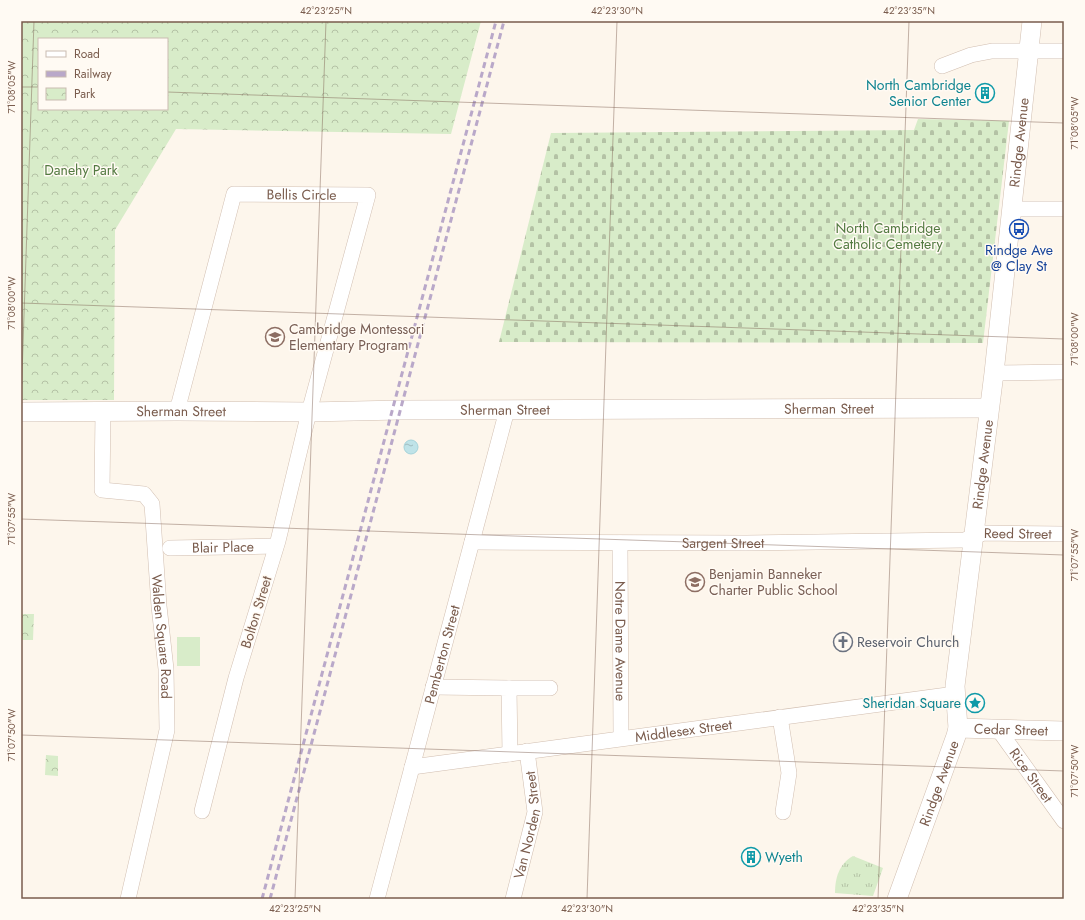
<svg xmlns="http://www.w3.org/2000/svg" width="1085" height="920" viewBox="0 0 1085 920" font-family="Jost,sans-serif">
	<defs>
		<pattern id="grass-tufts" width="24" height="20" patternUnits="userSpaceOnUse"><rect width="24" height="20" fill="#d8ecc9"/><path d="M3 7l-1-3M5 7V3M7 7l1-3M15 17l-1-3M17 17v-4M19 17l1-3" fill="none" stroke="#b4c2a5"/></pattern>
		<pattern id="cemetery-stones" width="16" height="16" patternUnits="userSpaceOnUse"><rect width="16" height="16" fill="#d8ecc9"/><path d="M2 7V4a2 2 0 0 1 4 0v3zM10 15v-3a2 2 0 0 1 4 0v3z" fill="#b4c2a5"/></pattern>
		<pattern id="park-crowns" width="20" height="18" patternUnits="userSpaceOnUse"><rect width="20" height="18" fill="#d8ecc9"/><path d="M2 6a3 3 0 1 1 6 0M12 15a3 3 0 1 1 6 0" fill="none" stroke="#b4c2a5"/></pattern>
		<pattern id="water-ripples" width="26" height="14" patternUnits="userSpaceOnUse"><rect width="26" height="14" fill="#bfe3e8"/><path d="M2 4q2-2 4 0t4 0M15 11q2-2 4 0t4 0" fill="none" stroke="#a0bbbe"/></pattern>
	</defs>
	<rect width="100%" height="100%" fill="#fdf6ec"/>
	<path fill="url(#grass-tufts)" d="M853 856 883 868 873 896 835 893C835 878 839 864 853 856Z"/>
	<path fill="url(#cemetery-stones)" d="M918 119 1009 121 983 343 499 342 551 133 914 130Z"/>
	<path fill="url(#park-crowns)" fill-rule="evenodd" d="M21 21H481L451 134 176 129 115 230 114 400H21ZM39 39H167V109H39Z
		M21 614H34L33 640H21Z
		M46 755 58 756V776L45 775Z"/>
	<path fill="#d8ecc9" d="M177 637H200V666H177Z"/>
	<path fill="url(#water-ripples)" stroke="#a5d3da" d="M404 447a7 7 0 1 1 14 0a7 7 0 1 1-14 0Z"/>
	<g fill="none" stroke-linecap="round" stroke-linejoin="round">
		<g stroke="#d1beb0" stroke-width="16">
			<g id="minor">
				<path d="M942 66 971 55 992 51H1064"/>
				<path d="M1012 209H1064"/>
				<path d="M994 373 1064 372"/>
				<path id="s1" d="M177 411 234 194 368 195 309 412 278 541 236 678 202 811"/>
				<path id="s2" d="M103 412 102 490 144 494 152 504 159 606 166 669 167 730 128 899"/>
				<path id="s3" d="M472 542 746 543 964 540 984 533 1064 534"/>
				<path id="s4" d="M620 543 621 738"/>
				<path id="s5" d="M170 548 276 546"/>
				<path d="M433 687 509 688 510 754"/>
				<path d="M509 688H550"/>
				<path d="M780 717 789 773 783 812"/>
				<path id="s6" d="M998 729 1064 821"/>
				<path id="s7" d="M412 767 955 694"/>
				<path id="s8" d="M377 899 507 410"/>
				<path id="s9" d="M513 899 535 812 527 751"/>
			</g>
		</g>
		<g stroke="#d1beb0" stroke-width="20">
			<g id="tertiary">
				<path id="s10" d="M21 412 177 411 309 412 400 410 989 408"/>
				<path id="s11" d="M958 728 1064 731"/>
				<path id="s12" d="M897 899 956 736 958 728 955 686 994 373 1032 21"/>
			</g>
		</g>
		<use href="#minor" stroke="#fff" stroke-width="15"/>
		<use href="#tertiary" stroke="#fff" stroke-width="19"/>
		<path stroke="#b9a8c9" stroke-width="3" stroke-dasharray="6 4" stroke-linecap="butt" d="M262 899 496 21
			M270 899 504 21"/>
	</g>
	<path fill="none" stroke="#7a5c4d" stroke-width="1" stroke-opacity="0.45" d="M21 87H39M167 92 1064 123M21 303 1064 339M21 404 34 21M21 519 1064 555M21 735 1064 771M295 899 326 21M587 899 617 21M878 899 909 21"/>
	<defs>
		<g id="building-ring" transform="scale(1)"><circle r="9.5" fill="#fffaf3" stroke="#0f9aa8" stroke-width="1.5"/><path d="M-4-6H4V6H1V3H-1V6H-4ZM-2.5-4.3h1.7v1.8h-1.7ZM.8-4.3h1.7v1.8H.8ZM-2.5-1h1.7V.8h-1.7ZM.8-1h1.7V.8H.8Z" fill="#0f9aa8"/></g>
		<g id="bus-ring" transform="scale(1)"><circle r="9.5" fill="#fffaf3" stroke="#1a4fb4" stroke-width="1.5"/><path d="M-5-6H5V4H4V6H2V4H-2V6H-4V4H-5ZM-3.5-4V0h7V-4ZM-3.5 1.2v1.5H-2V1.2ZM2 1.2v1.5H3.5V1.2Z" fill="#1a4fb4"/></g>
		<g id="school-ring" transform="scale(1)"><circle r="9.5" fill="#fffaf3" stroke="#8d6e63" stroke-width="1.5"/><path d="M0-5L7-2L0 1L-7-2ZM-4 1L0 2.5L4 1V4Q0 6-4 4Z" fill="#8d6e63"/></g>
		<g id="church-ring" transform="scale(1)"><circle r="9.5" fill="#fffaf3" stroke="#6b7280" stroke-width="1.5"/><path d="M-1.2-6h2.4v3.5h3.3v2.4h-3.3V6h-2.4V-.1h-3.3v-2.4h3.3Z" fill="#6b7280"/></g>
		<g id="sight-ring" transform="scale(1)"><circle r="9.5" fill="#fffaf3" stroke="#0f9aa8" stroke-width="1.5"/><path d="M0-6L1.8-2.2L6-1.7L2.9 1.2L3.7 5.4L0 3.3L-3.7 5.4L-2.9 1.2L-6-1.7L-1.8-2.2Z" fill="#0f9aa8"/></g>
	</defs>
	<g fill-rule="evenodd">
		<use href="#building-ring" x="985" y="93"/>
		<use href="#bus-ring" x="1019" y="229"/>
		<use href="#school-ring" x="275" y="337"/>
		<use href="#school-ring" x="695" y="582"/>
		<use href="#church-ring" x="843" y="642"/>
		<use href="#sight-ring" x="975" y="703"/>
		<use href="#building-ring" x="751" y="857"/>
	</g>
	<g text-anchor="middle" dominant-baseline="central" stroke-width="3" stroke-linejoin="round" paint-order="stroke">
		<g font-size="14" fill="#0d838f" stroke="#fffaf3" text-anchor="end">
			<text x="971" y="85">North Cambridge<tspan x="971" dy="16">Senior Center</tspan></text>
			<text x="961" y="703">Sheridan Square</text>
			<text x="765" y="857" text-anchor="start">Wyeth</text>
		</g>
		<g font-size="14" fill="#7a5c4d" stroke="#fffaf3">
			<text stroke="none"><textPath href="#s12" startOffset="771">Rindge Avenue</textPath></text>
			<text stroke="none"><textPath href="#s1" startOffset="292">Bellis Circle</textPath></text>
			<text stroke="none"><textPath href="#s10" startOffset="808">Sherman Street</textPath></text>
			<text stroke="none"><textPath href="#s10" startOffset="484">Sherman Street</textPath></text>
			<text stroke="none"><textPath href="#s10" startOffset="160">Sherman Street</textPath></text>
			<text stroke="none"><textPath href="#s12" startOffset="447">Rindge Avenue</textPath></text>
			<text stroke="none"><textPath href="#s3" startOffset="547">Reed Street</textPath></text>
			<text stroke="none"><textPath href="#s3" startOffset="251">Sargent Street</textPath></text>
			<text stroke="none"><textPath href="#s5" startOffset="53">Blair Place</textPath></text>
			<text transform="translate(256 612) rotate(-73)">Bolton Street</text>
			<text stroke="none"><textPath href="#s2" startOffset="266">Walden Square Road</textPath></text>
			<text stroke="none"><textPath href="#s4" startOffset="98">Notre Dame Avenue</textPath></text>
			<text stroke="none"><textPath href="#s8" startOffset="253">Pemberton Street</textPath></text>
			<text stroke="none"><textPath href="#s11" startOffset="53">Cedar Street</textPath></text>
			<text stroke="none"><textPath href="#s7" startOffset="274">Middlesex Street</textPath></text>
			<text stroke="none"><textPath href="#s6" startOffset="57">Rice Street</textPath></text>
			<text stroke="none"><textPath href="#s12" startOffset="123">Rindge Avenue</textPath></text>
			<text stroke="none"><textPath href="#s9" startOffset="76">Van Norden Street</textPath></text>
		</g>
		<g font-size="14" fill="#537a41" stroke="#fffaf3">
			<text x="81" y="170">Danehy Park</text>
			<text x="888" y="228">North Cambridge<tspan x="888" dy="16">Catholic Cemetery</tspan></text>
		</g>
		<g font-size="14" fill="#164399" stroke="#fffaf3">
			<text x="1019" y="250">Rindge Ave<tspan x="1019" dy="16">@ Clay St</tspan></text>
		</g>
		<g font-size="14" fill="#785e54" stroke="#fffaf3" text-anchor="start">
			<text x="289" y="329">Cambridge Montessori<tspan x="289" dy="16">Elementary Program</tspan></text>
			<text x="709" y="574">Benjamin Banneker<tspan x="709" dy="16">Charter Public School</tspan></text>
		</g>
		<g font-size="14" fill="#5b616d" stroke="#fffaf3" text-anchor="start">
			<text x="857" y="642">Reservoir Church</text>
		</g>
	</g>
	<rect width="1085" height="920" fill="none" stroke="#fffaf3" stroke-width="44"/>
	<rect x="38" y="38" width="130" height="72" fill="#fffaf3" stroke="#cabbb1"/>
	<rect x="46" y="51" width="20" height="6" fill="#ffffff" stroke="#cabbb1"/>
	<text x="74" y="58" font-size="12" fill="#7a5c4d">Road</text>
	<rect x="46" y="71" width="20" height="6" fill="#b9a8c9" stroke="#cabbb1"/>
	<text x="74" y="78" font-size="12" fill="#7a5c4d">Railway</text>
	<rect x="46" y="88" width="20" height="12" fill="url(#park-crowns)" stroke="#cabbb1"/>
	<text x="74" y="98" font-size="12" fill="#7a5c4d">Park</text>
	<rect x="22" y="22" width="1041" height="876" fill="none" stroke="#7a5c4d" stroke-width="1.5"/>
	<g font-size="10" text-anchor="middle" fill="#7a5c4d">
		<text x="326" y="14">42°23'25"N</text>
		<text x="617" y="14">42°23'30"N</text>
		<text x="909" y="14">42°23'35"N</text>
		<text transform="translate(11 87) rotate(-90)" y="4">71°08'05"W</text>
		<text transform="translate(1074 123) rotate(-90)" y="4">71°08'05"W</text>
		<text transform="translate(11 303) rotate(-90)" y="4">71°08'00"W</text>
		<text transform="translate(1074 339) rotate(-90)" y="4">71°08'00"W</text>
		<text transform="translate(11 519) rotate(-90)" y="4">71°07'55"W</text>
		<text transform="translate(1074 555) rotate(-90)" y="4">71°07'55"W</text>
		<text transform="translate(11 735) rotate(-90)" y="4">71°07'50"W</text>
		<text transform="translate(1074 771) rotate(-90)" y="4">71°07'50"W</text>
		<text x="295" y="912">42°23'25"N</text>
		<text x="587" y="912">42°23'30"N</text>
		<text x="878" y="912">42°23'35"N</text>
	</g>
</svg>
